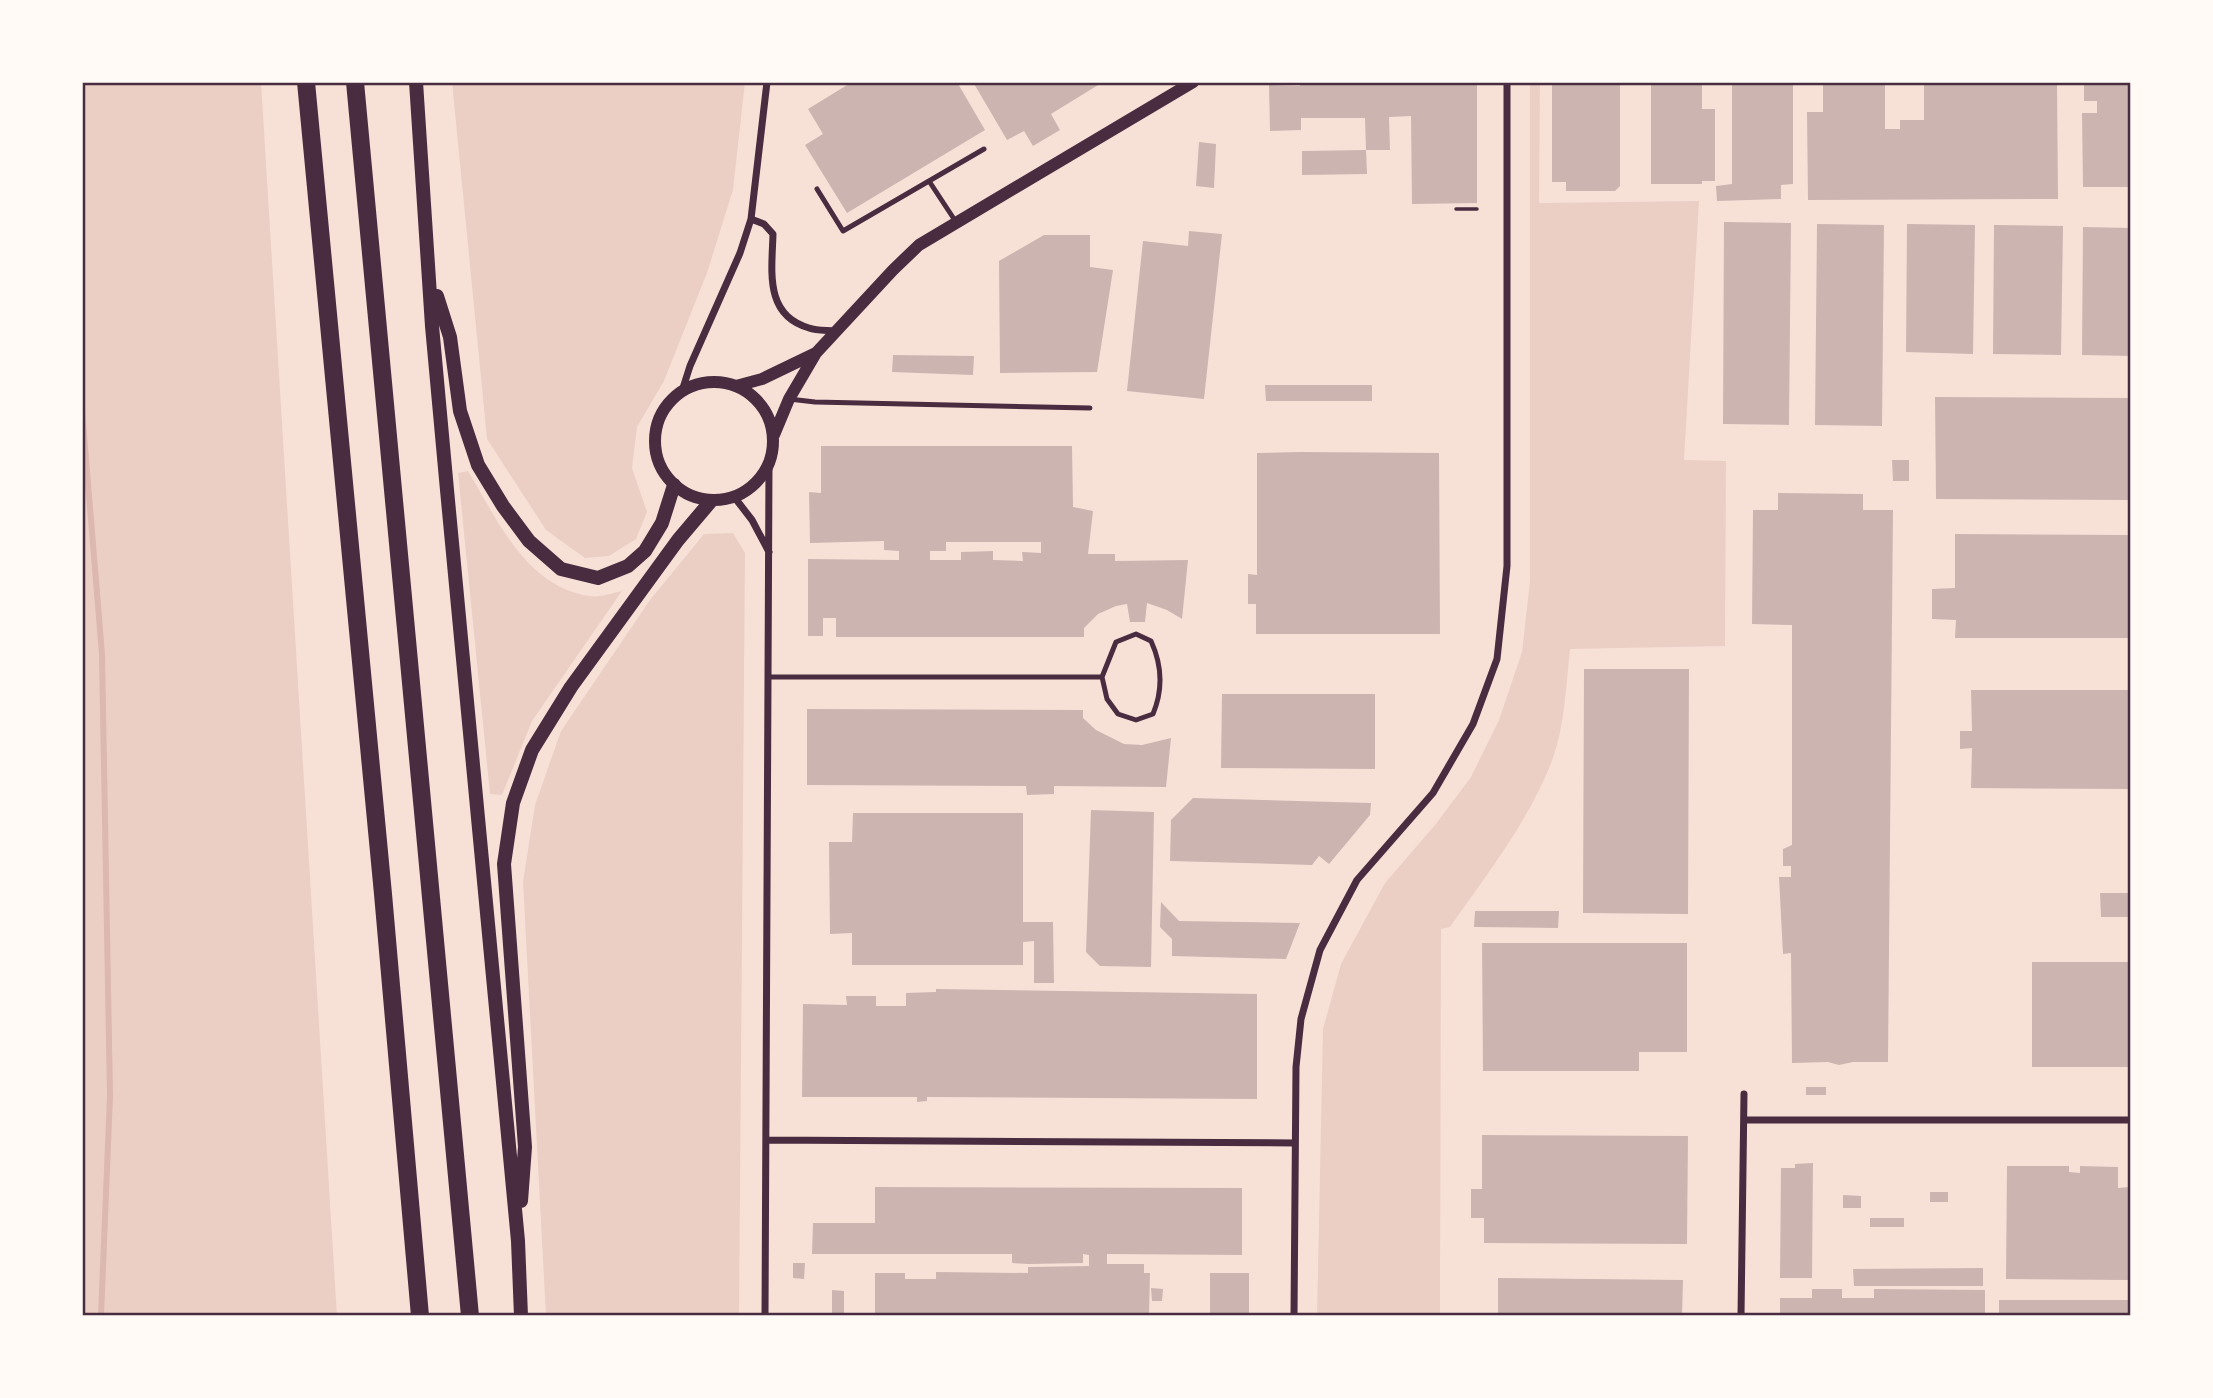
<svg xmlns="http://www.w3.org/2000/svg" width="2213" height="1398" viewBox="0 0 2213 1398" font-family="'Open Sans',sans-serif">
	<rect width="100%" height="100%" fill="#f7e1d7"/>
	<path fill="#ebcfc5" d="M82 82H261L337 1316H82Z
		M452 82H745L733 190 707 273 664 381 637 427 632 468 647 512 636 539 609 556 585 558 546 530 487 439Z
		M1530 82H1540L1539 203 1699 201 1684 460 1726 461 1725 646 1570 649C1566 686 1565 725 1552 761 1528 822 1488 873 1450 927L1441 929 1440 1316H1317L1323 1029 1341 964 1385 883 1435 825 1471 777 1499 720 1522 652 1530 581Z
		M468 471C498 521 526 586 589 596 599 598 612 593 622 591L532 721 502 795 490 794 458 473Z
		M733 533 745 553 739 1316H546L523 882 535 805 561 731 650 600 704 534Z"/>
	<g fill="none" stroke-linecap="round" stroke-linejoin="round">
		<path stroke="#dcb8b0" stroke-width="6" d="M82 410 102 654 110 1096 101 1316"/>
	</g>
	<path fill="#ccb4b1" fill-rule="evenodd" d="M852 82H957L985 130 847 213 805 145 823 134 808 109Z
		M973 82H1103L1051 114 1060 130 1033 146 1024 131 1007 140Z
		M1300 82H1477V203L1412 204 1411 116 1389 117 1390 150H1366L1367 174 1302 175V151L1366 150 1365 118H1301V130L1270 131 1269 85 1300 86Z
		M1552 82H1620V186L1615 191H1566V182H1552Z
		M1651 82H1702V109H1715V181H1702V184H1651Z
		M1732 82H1793V184L1781 185V199L1717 201 1716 186 1732 184Z
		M1823 82H1885V129H1900V120H1924V82H2057L2058 199 1808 200 1807 112H1823Z
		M2084 82H2131V187H2083L2082 113H2097V101H2084Z
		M1199 142 1216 144 1214 188 1196 186Z
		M1724 222 1791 223 1789 425 1723 424Z
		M1817 224 1884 225 1882 426 1815 425Z
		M1907 224 1975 225 1973 354 1906 352Z
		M1994 225 2063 226 2061 355 1993 354Z
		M2083 227 2131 228V356L2082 355Z
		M1189 231 1222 234 1204 399 1127 391 1143 241 1188 246Z
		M1044 235H1090V267L1113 270 1097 372 1000 373 999 261Z
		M893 355 974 356 973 375 892 372Z
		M1265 385H1372V401H1266Z
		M1935 397 2131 398V500L1936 499Z
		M821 446H1072L1073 507 1093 511 1088 554H1115V561L1188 560 1182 619 1167 610 1147 603 1145 622H1130L1127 604 1116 606 1098 614 1084 628V637H836V618H823V636H808V559L899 560V551L884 550V541L810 543 809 492 821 493ZM946 542H1041V553L1022 552 1023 561 993 560V551L961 552V560H930V551H946Z
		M1300 452 1439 453 1440 634H1256V604H1248V574L1257 575V453Z
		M1892 460H1909V481H1893Z
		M1778 493 1863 494V510H1893L1888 1062H1853L1839 1065 1828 1062 1792 1063 1791 953 1783 954 1779 877H1791V866H1783V849L1792 845V625L1752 624 1753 510H1778Z
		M1955 534 2131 535V638H1955L1956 620 1932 619V589L1955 588Z
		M1584 669H1689L1688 914 1583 913Z
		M1971 690H2131V789L1971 788 1972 748 1960 749V731H1972Z
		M1222 694H1375V769L1221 768Z
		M807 709 1083 710V718L1096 730 1124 744 1142 745 1171 738 1166 787 1054 786V794L1027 795 1026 786 807 785Z
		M1193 798 1371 803 1370 815 1329 864 1319 856 1312 865 1170 861 1171 820Z
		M1091 810 1154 812 1151 967 1100 966 1086 952Z
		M853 813H1023V922H1053L1054 983H1034V941L1023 942V965H852V933L830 934 829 842H852Z
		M2100 893H2131V917H2101Z
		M1161 902 1179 921 1300 923 1286 959 1172 956V939L1160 927Z
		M1475 911H1559L1558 928 1474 927Z
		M1482 943H1687V1052H1639V1071H1483Z
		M2032 962H2131V1067H2032Z
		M936 989 1257 994V1099L927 1097V1101L917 1102V1097H802L803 1004 847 1005 846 996H876V1006H906V993L936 992Z
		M1806 1087H1826V1095H1806Z
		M1482 1135 1688 1136 1687 1244 1484 1243V1218H1471V1189H1482Z
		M1813 1163 1812 1278H1780L1781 1168H1795V1164Z
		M2007 1166H2069V1172L2080 1173V1166L2118 1167V1188L2130 1187V1280L2006 1279Z
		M875 1187 1242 1188V1255L1107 1254V1264H1144V1273H1150L1149 1316H875V1273H905V1279H936V1272L1028 1273V1267L1089 1266V1255L1083 1254V1263L1028 1264 1012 1263V1254H812L813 1223H875Z
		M1930 1192H1948V1202H1930Z
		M1843 1195 1861 1196V1208H1843Z
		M1870 1218H1904V1227H1870Z
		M793 1263H805L804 1279 793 1278Z
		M1983 1268V1286H1854L1853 1269Z
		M1210 1273H1249V1316H1210Z
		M1498 1278 1683 1280 1682 1316H1498Z
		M1151 1288 1163 1289 1162 1301H1152Z
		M1812 1289H1842V1298H1874V1289L1985 1290V1316H1780V1298H1812Z
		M832 1290 844 1291V1316H832Z
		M1999 1300H2131V1316H1999Z"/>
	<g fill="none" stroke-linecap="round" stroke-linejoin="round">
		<path stroke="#4a2c40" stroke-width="3.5" d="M1456 209H1477"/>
		<path stroke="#4a2c40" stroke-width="5" d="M929 181 956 222
			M817 189 843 231 984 149
			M789 399 815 402 1090 408
			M1136 634 1151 641C1162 665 1163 690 1153 714L1136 720 1118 714 1107 699 1102 677 1116 642Z
			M770 677H1102"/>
		<path stroke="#4a2c40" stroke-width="7" d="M751 219 764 224 773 234C772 271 764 315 809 328 817 331 827 330 836 331
			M682 391 690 366 740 253 751 219 767 82
			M735 498 752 520 769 552
			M1745 1120H2131
			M766 1140 1295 1143
			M765 1316 769 465
			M1294 1316 1296 1067 1301 1019 1320 950 1357 880 1433 793 1473 724 1497 659 1507 566V82
			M1741 1316 1744 1094"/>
		<path stroke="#4a2c40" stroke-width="12" d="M655 441a59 59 0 1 1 118 0a59 59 0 1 1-118 0Z
			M736 386 762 379 816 353
			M774 435 789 399 816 353 893 270 919 245 1193 82"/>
		<path stroke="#4a2c40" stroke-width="14" d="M416 82 432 326 447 490 518 1241 521 1316
			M437 296 450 337 460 411 478 465 503 506 529 541 561 569 598 578 628 566 645 551 662 523 674 485
			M521 1201 525 1147 504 864 513 803 532 750 571 687 678 540 711 501"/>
		<path stroke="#4a2c40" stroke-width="18" d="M306 82 383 894 420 1316
			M355 82 470 1316"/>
	</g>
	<rect width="2213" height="1398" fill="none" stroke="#fffaf5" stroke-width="168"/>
	<rect x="84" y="84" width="2045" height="1230" fill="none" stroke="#4a2c40" stroke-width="2.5"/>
</svg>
